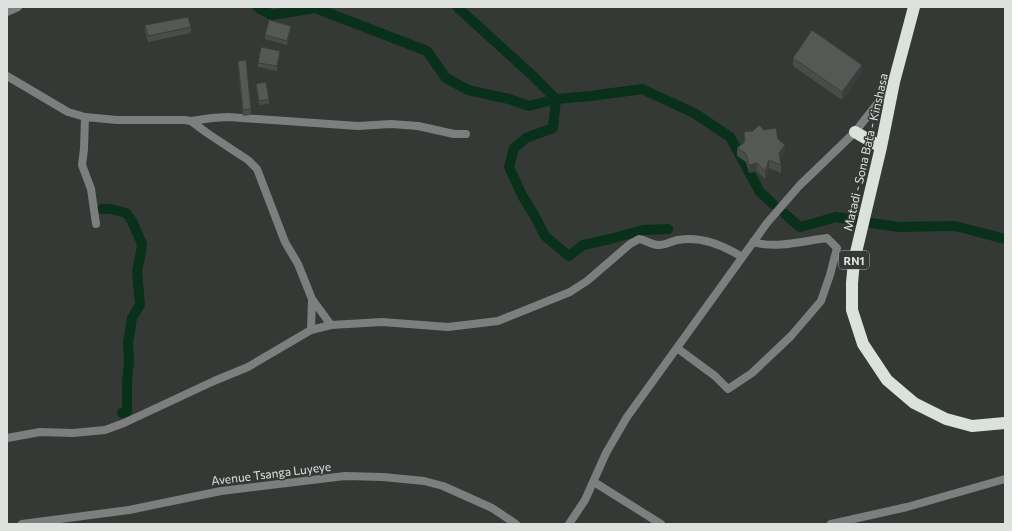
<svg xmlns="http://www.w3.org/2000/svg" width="1012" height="531" viewBox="0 0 1012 531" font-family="Commissioner,sans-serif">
	<rect width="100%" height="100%" fill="#343936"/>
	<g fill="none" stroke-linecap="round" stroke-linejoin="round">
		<path stroke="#08301a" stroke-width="10" d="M257 7 272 15 315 8 427 51 446 78 468 90 509 99 529 106 556 99 591 96 642 89 694 113 730 137 760 192 773 204
			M457 7 533 76 556 99 553 128 526 138 514 148 509 167 523 197 533 213 545 236 569 256 583 245 610 239 643 230 668 229
			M102 209H110L126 213 132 221 142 244 141 252 137 271 140 305 132 318 128 343 129 360 127 384V411L122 413
			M785 214 800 227 836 217 855 220
			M872 223 898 227 955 226 1005 239"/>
		<path stroke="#7c7f7d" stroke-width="8" d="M7 12 18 7
			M7 76 68 112 85 117 117 120H184L191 121 207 133 248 160 257 169 285 242 298 264 312 299 331 325
			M85 117 84 149 82 165 91 189 96 224
			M191 121 212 118 228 117 358 126 391 124 418 126 454 134H466
			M311 330 312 299
			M677 348 715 376 728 389 752 373 791 336 821 301 830 275 837 248 827 238C803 241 777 249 753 242
			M7 438 40 432 73 433 105 430 124 423 214 381 248 367 311 330 331 325 382 322 448 327 498 321 570 292 587 281 630 244 639 239C646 240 653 246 660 245 665 245 672 241 678 240 700 236 723 245 742 257
			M594 482 661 524
			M22 524 129 510 221 491 345 476 383 477 424 481 443 486 492 508 516 524
			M569 524 585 500 606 453 627 417 767 223 799 186 855 132 891 86
			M831 524 907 507 1005 479"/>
		<path stroke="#dbe1dd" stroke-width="12" d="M914 7 894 82 881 147 854 261 852 283V310L863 344 887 380 914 403 946 419 972 426 1005 423
			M855 132 881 147"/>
	</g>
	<path fill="#484d49" d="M145 25 191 27V33L148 42 145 32Z
		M291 30 287 45 265 39V35Z
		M280 55 277 71 258 67V63Z
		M793 58 862 73 842 100 793 66Z
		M238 61 251 109V115L243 116 238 67Z
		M256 84 269 99V104L259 105 256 88Z
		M764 130 778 139 785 153 780 159 781 165V173L769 168 765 179 757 171 749 173 746 162 737 156V148L744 142V132Z"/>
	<path fill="#3b3e3c" d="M291 26V30L287 45V41Z
		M280 51V55L277 71V66Z
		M862 65V73L842 100V92Z
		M785 145V153L779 161V153Z
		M769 160V168L765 179V171Z
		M757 163V171L749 173V165Z"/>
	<path fill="#545955" stroke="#3b3e3c" d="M188 17 191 27 148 36 145 25Z
		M269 20 291 26 287 41 265 35Z
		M812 30 862 65 842 92 793 58Z
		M261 47 280 51 277 66 258 63Z
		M246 60 251 109 243 110 238 61Z
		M266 82 269 99 259 101 256 84Z
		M759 125 764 130 776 128 778 139 785 145 779 153 781 165 769 160 765 171 757 163 749 165 746 154 737 148 745 142 744 132 753 131Z"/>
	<g text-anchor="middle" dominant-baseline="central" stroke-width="3" stroke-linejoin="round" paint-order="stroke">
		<rect fill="#343936" stroke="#abafac" stroke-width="1" x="839" y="251" width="30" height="18" rx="3"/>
		<g font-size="11" font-weight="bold" fill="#dee1de">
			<text x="854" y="260">RN1</text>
		</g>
		<g font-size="12" fill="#dee1de" stroke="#343936">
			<text transform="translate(865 152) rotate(-77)">Matadi - Sona Bata - Kinshasa</text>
			<text transform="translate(271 473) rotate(-7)">Avenue Tsanga Luyeye</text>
		</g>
	</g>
	<rect width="1012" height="531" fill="none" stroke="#dee1de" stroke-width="16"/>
</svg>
